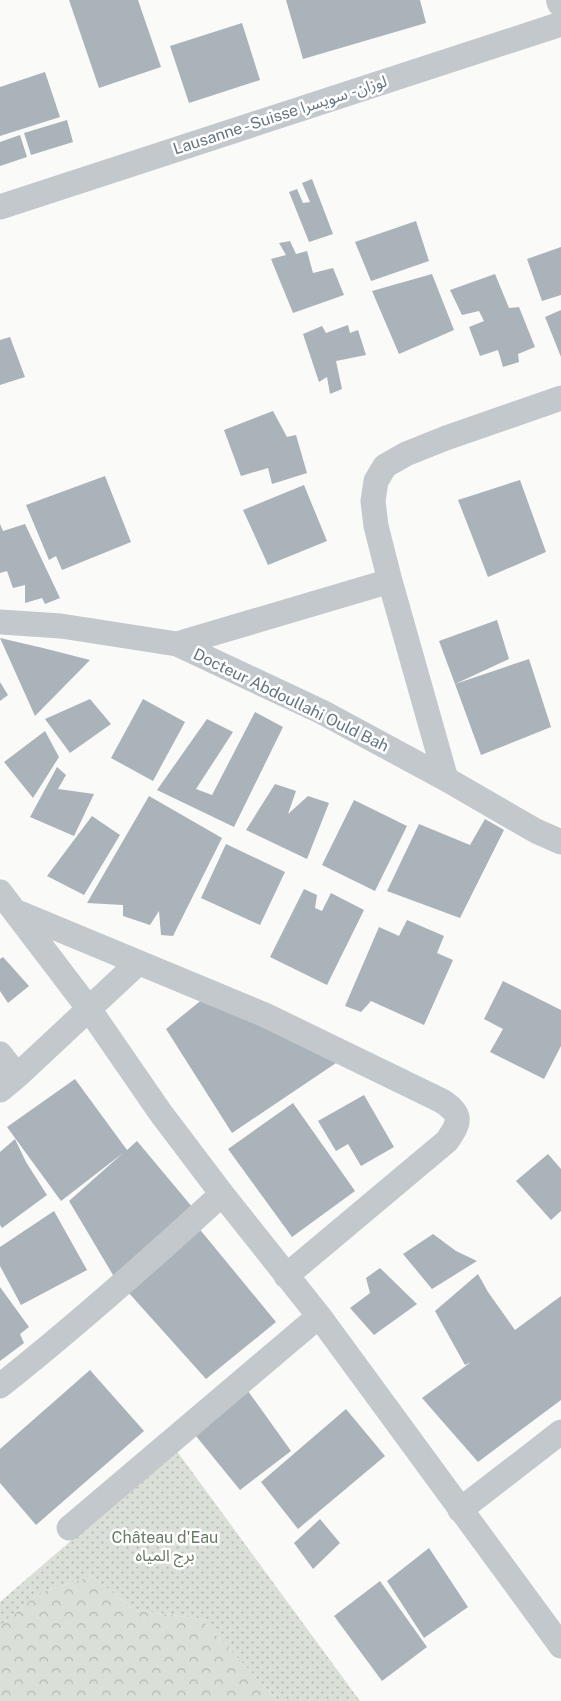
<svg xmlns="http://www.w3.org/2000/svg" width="561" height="1701" viewBox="0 0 561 1701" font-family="'Public Sans','Noto Sans Arabic',sans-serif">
	<defs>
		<pattern id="grass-dots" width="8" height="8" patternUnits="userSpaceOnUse" patternTransform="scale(1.25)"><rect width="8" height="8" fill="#dadfd7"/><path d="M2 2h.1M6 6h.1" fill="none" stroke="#b4b9b4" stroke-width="1.8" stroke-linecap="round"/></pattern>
		<pattern id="forest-crowns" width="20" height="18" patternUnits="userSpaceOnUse" patternTransform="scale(1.25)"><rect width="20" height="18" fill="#dadfd7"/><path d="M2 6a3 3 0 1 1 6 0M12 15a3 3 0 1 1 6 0" fill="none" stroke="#b4b9b4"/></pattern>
	</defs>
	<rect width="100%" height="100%" fill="#fafaf8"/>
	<path fill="url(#grass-dots)" d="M176 1450 360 1701H278L201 1619 134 1610 92 1576 39 1593 0 1626V1602Z"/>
	<path fill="url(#forest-crowns)" d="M92 1576 134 1610 201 1619 278 1701H0V1626L39 1593Z"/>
	<path fill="#aab3b9" d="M69 0H138L161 67 99 88Z
		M286 0H420L426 23 303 59Z
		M242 23 260 80 189 103 170 46Z
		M45 72 60 117 0 136V87Z
		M67 120 73 142 31 155 24 133Z
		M20 135 27 157 0 166V142Z
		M312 179 333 234 309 242 289 192 297 189 303 203 310 202 302 183Z
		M416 221 429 261 371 281 355 242Z
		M290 241 296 254 307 251 313 273 333 268 344 295 293 313 271 259 286 255 279 243Z
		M561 247V295L542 301 527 259Z
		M432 274 454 330 399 354 372 291Z
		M495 274 509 308 519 307 535 347 518 354 519 362 503 367 498 350 480 356 469 327 484 321 479 311 462 315 450 290Z
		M561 310V357L545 317Z
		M348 325 350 333 358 330 366 355 336 361 342 389 330 394 327 377 319 382 303 334 322 326 326 333Z
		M10 337 25 377 0 385V340Z
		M273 411 287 437 296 435 307 473 272 484 268 468 241 476 224 430Z
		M105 476 131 542 62 570 56 556 49 560 26 505Z
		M520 480 546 552 488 577 458 500Z
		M304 485 327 541 268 565 243 510Z
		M0 524 3 531 25 524 60 598 45 604 42 598 25 603V585L13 588 7 571 0 573Z
		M497 620 509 659 455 684 439 641Z
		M0 638 43 648 90 660 35 716Z
		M529 659 551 727 481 755 455 684Z
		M0 682 8 695 0 701Z
		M90 699 111 724 70 753 45 719Z
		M143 699 185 722 153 781 111 758Z
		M255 712 283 727 234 827 157 790 207 719 233 732 196 789 212 795Z
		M45 731 59 757 33 798 4 762Z
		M57 767 66 775 58 789 94 794 74 836 30 817Z
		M275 784 296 791 288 814 308 796 329 803 307 859 246 830Z
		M149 796 222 838 173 936 161 935 159 911 150 925 123 916V905L87 903Z
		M354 800 407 826 375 891 322 865Z
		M92 816 120 835 84 895 47 876Z
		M485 819 504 830 460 918 387 891 419 824 470 845Z
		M226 844 285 872 260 925 201 898Z
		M304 889 317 895 315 908 322 911 331 893 364 910 327 985 270 957Z
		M407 920 444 936 437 953 453 960 424 1025 371 1001 361 1012 345 1006 379 927 399 936Z
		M3 957 29 986 8 1003 0 991V959Z
		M503 981 561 1010V1046L544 1079 490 1052 503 1029 484 1019Z
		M204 998 336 1063 232 1133 166 1029Z
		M75 1079 127 1150 137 1141 193 1208 116 1280 69 1201 123 1153 61 1201 7 1127Z
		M364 1095 394 1147 361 1166 348 1144 336 1151 318 1121Z
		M293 1103 355 1191 292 1237 228 1149Z
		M15 1139 26 1162 47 1195 2 1228 0 1225V1152Z
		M548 1154 561 1169V1211L551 1220 516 1181Z
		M54 1211 87 1270 21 1305 0 1266V1247Z
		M197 1226 276 1322 206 1379 128 1292Z
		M433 1234 456 1251 477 1261 432 1289 403 1254Z
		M380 1268 417 1304 374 1335 350 1308 370 1293 366 1278Z
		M478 1274 488 1292 515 1330 561 1296V1400L478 1462 422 1398 471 1362 465 1365 435 1311Z
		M0 1287 29 1327 20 1334 24 1343 0 1361Z
		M90 1370 144 1431 36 1525 0 1483V1449Z
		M248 1391 291 1451 240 1490 196 1436Z
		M346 1409 385 1456 298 1529 261 1482Z
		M320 1519 340 1543 313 1569 294 1543Z
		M429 1548 468 1607 424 1638 387 1581Z
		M380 1581 427 1647 382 1681 334 1616Z"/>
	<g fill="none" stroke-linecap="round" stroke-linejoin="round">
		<path stroke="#c3c8cc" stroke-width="25" d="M0 207 561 24
			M0 622 61 626 177 644 322 712 446 779 536 831 561 842
			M177 644 390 581
			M446 779 390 581 376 526 373 501 376 481 385 466 406 454 446 438 561 398
			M0 892 89 1009 160 1112 222 1194 319 1316 561 1646
			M17 912 265 1015 442 1101C463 1115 460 1122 447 1141L286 1276
			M0 1054 17 1076
			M0 1090 17 1076 138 963
			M0 1386C77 1325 149 1261 222 1194
			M460 1510 561 1432
			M69 1528 319 1316"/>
		<path stroke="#c3c8cc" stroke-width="28" d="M560 0 561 3"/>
	</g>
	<g text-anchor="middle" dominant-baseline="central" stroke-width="5" stroke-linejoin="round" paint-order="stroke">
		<g font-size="16" fill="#657683" stroke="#fff">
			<text transform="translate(280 115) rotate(-18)">Lausanne - Suisse لوزان - سويسرا</text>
			<text transform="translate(291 700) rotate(26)">Docteur Abdoullahi Ould Bah</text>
		</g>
		<g font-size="16" fill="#687a64" stroke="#fff">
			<text x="165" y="1537">Château d'Eau<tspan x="165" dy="18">برج المياه</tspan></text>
		</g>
	</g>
</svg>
